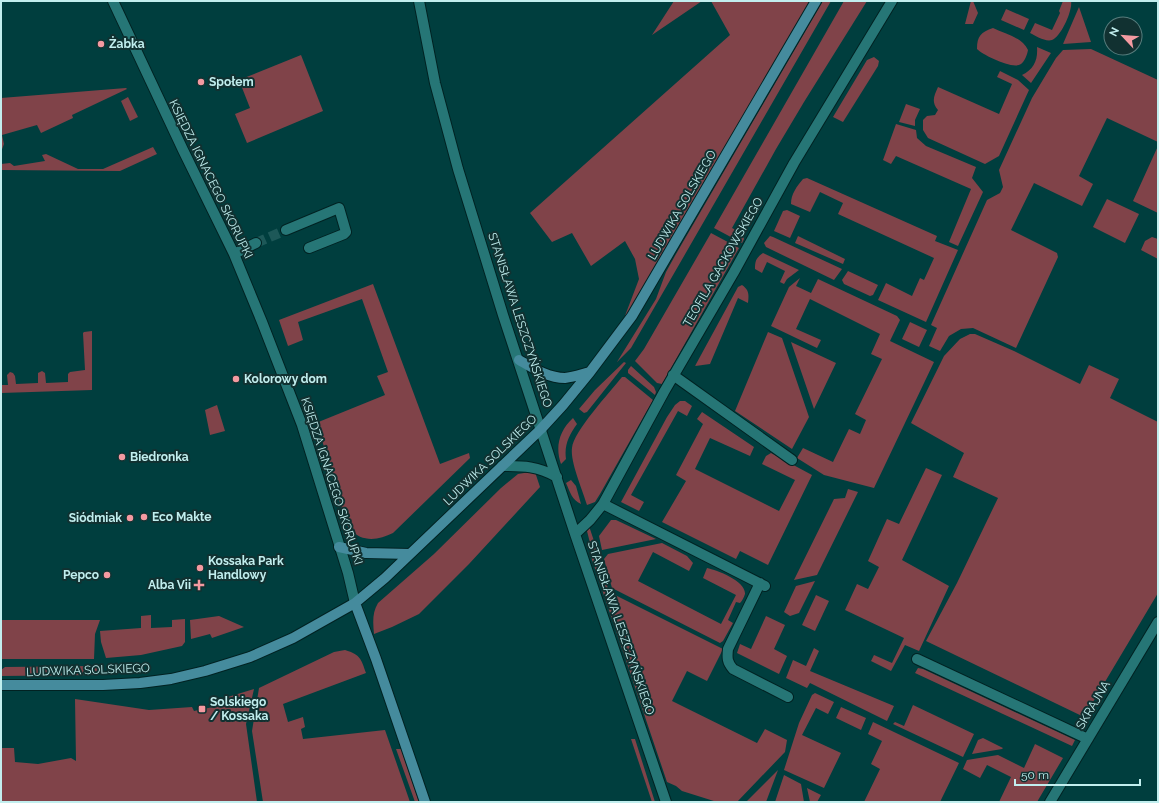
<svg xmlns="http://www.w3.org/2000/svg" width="1159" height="803" viewBox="0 0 1159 803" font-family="Raleway,sans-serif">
	<rect width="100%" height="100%" fill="#003e3e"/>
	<path fill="#804349" d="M674 1H702L652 35Z
		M711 1H816L623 321 639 279 635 259 625 241 591 266 572 233 552 242 530 213 730 35Z
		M823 1H831L631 348 617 362 656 299 666 272 676 254Z
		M844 1H867L804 102 776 149 732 228 742 233 744 239 742 243 714 228Z
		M971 1H973L978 13 973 24H965Z
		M1063 1H1071C1073 10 1061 37 1052 40 1045 42 1036 36 1030 33L1035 23 1052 30 1060 13 1059 11Z
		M1079 7 1091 42 1063 44Z
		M1006 9 1029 19 1024 30 1001 20Z
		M993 28C1005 34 1022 37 1028 50 1027 55 1025 61 1021 64 1013 70 983 55 977 49 977 36 981 32 993 28Z
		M1037 47 1051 53 1031 83 1022 75C1034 69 1038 60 1037 47Z
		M1091 49 1158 80V142L1107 118 1079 176 1093 184 1082 206 1034 183 1011 230 1057 253 1058 257 1016 348 973 328 961 329 949 336 940 351 929 346 937 328 931 325 987 200 1000 193 1003 187 999 170 1032 98 1056 58 1063 50Z
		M301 55 323 111 247 143 235 114 250 108 239 80Z
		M874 57 879 61 878 66 843 122 833 117 867 60Z
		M1000 71 1018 80 1029 90 999 156 985 164 928 138 923 130V120L927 116 935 115 938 110C931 102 934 96 938 87L999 114 1012 84 997 77Z
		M126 88 127 89 72 115 73 118 41 133 37 125 2 135 4 144 1 152V98Z
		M128 97 138 117 130 121 121 101Z
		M906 104 920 109 915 120V126L899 122Z
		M896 124 916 130 917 138 926 146 976 167 972 178 983 192 958 246 949 242 971 189 896 156 891 164 883 160Z
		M1158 146V213L1133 201Z
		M153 147 157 154 120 171 1 170V164L10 163 14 166 45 161 42 155 46 154 78 169H103Z
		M807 178 937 236 935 241 958 250 926 322 878 300 886 283 912 296 920 278 924 280 934 258 838 214 843 203 820 192 810 212 791 204C791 194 797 186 803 179Z
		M1107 199 1139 214 1125 243 1093 227Z
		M787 210 800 216 790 238 774 231 783 211Z
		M711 233 739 248 662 384 657 383 635 361 644 349Z
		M770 236 773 237 842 269 834 280 766 247 764 243Z
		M798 236 845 259 843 264 795 243Z
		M1152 237 1158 239V259L1141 250 1145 241Z
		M763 253 799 270 787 279 784 284 780 282 785 271 767 262 762 273 755 269C755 261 756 258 763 253Z
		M848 271 878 285 873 295 870 296 844 284 842 280Z
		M800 278 796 286 811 293 818 279 897 316 900 320 890 341 934 362 874 488 824 475 797 458 803 448 833 462 849 429 860 434 866 420 855 414 882 359 871 354 880 334 810 299 796 329 821 340 817 348 771 326 789 287Z
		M373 284 440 464 469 453 470 458 393 533C379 540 362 543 350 529 346 525 345 518 343 512 333 483 327 452 316 423L385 395 377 376 388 372 362 299 298 322 303 340 288 346 279 320Z
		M742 285C749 290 749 294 748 303L738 298 710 364 695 366 738 287Z
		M910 322 927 330 919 347 902 339Z
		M92 331V390L1 393V385H8L7 375 10 372 13 373 15 376 16 384 38 383V373L42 371 45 373 46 383 68 382V374L70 372 85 370 83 333 84 332Z
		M768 332 782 338 809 417 792 449 735 411Z
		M970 334H975L1014 351 1080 384 1089 365 1119 379 1110 398 1158 422V593L1084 717 926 641 957 583 998 498 953 477 964 453 911 423 944 356 960 339Z
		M791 342 836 363 814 409Z
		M624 362 626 363 587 412 584 413 579 409 595 390Z
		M631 366 654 387 656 392 655 395 628 373V370Z
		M622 377H625L653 400 600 494 595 502 587 505C583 491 570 462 572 448 573 432 610 392 622 377Z
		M680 401H685L692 406 687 416 678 411 631 495 644 502 639 511 621 502 667 417 675 405Z
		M217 405 225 431 210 435 205 410Z
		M702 412 754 447 750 456 710 438 695 469 779 511 795 480 762 464 766 456 771 453 812 475 768 565 740 551 736 559 662 522 686 481 676 475 703 424 697 419Z
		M573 418 577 424C569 435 564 445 566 459L561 464C555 447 559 431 573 418Z
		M926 468 942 475 902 560 949 586 919 651 905 645 891 671 871 661 874 655 892 663 904 638 845 610 857 584 868 589 879 567 868 561 887 519 899 524Z
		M530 472H535L540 487 469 564 419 614 392 627 374 634C373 623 372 613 378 603L434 554 501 488 518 474Z
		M571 480 576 486 581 504C572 500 570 492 566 483Z
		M848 489 858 492 817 575 794 580 834 499 845 498Z
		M611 520H616L656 539 602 550 599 536Z
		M589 526 597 550 592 551 587 531Z
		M662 543 687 556 693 563 689 571 653 552 638 581 721 624 736 595 703 578 707 568C717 570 746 581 745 594 744 597 742 601 740 603L736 602 728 620 733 623 723 641 720 643 612 588 604 559 608 554Z
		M598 555 609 592 723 649 707 681 687 671 672 701 757 743 765 729 787 740 785 752 737 802H717L682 791 676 786 667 782 591 557Z
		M815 581 799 613 790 616 784 612 796 586Z
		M816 595 829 601 815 631 802 625Z
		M151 615V628L172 627V620L185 619V642L182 646 141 655 106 658 101 642 100 631 141 628V616Z
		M219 616 244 627 212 638 210 634 191 639 190 620Z
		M766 616 785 625 774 649 787 656 779 674 737 653 740 644 751 649Z
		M1 620H100L95 634 94 659H1Z
		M814 648 819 651 810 671 894 706 887 721 810 683 807 688 786 678 793 660 806 666Z
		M345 650C361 655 361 659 366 673L283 704 288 722 303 717 305 727 301 729 303 739 385 730 410 802H263L252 731 259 688 334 652Z
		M138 664V666L124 671 118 673 112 672 107 666Z
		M98 666 100 670 98 675 1 676V670L5 667Z
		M918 668 923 669 1075 740 1072 746 915 673Z
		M254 689 246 724 257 802H1V748H14L15 762 38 764 71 758 76 761 75 699 149 710 192 707 194 711 213 707 218 700Z
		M815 693 834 702 828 714 816 708 802 735 841 753 824 788 784 770 799 723 812 695Z
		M913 705 974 734 963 757 893 724 895 722 904 726Z
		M841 707 866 718 861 730 836 718Z
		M873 722 959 763 940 802H864L880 769 871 764 882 741 868 734Z
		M983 738 1003 748 1002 749 972 754 978 740Z
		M631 739H635L655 802H652Z
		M1035 744 1063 758 1037 802H999L1011 777 987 765 980 778 963 769 967 760 998 755 1024 768Z
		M396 749H401L419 802H415Z
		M778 770 766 802H746Z
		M784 775 801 784 804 802H775Z
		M807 788 821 795 817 802H810Z"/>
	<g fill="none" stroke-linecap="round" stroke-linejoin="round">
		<path stroke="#1d5858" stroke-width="10" stroke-dasharray="10 5" stroke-linecap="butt" d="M256 243 286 230"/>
		<g stroke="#012222" stroke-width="12">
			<path id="street" d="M113 1 183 150 234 254 262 322 302 425 348 573 355 603
				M419 1 435 83 458 169 503 315 575 534 666 802
				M286 230 339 208 346 232 344 234 309 248
				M234 254 256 243
				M673 375 792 460
				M502 466C524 466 537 466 557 477
				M603 504 765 586
				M575 534 590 520 603 504 664 392 734 272 794 163 892 1
				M760 583 728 649C727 658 727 662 733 669L788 697
				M917 659 1088 739
				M1050 802 1158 622"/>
		</g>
		<g stroke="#012222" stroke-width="12">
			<path id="secondary" d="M519 360C533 368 548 378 565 378 574 377 582 374 590 372
				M339 547 366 553 410 554
				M355 603 376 659 425 802
				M1 685H103L140 683 171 679 205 671 250 657 293 638 355 603 385 578 541 429 563 405 590 372 632 316 816 1"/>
		</g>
		<use href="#street" stroke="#267676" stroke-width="10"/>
		<use href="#secondary" stroke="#458b9d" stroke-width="10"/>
	</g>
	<g fill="#f49aa1" stroke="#113131" stroke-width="1.5">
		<circle cx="101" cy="44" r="4"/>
		<circle cx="201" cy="82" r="4"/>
		<circle cx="236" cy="379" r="4"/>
		<circle cx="122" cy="457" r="4"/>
		<circle cx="144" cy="517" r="4"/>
		<circle cx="130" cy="518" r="4"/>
		<circle cx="200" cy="568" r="4"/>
		<circle cx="107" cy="575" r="4"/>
		<path d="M197 579h4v4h4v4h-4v4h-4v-4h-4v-4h4z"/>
		<rect x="198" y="705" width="8" height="8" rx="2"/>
	</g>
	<g text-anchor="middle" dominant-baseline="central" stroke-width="4" stroke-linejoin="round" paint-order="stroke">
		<g font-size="12" font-weight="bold" fill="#c1eeee" stroke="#113131" text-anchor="start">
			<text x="109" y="44">Żabka</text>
			<text x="209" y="82">Społem</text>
			<text x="244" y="379">Kolorowy dom</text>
			<text x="130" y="457">Biedronka</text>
			<text x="152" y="517">Eco Makte</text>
			<text x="122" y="518" text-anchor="end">Siódmiak</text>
			<text x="208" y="561">Kossaka Park<tspan x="208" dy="14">Handlowy</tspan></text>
			<text x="99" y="575" text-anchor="end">Pepco</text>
			<text x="191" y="585" text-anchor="end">Alba Vii</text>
			<text x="210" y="702">Solskiego<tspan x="210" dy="14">/ Kossaka</tspan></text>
		</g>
		<g font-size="12" fill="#c1eeee" stroke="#113131">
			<text transform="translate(211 179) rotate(64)">KSIĘDZA IGNACEGO SKORUPKI</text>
			<text transform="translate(682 205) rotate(-60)">LUDWIKA SOLSKIEGO</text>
			<text transform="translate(723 262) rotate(-60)">TEOFILA GACKOWSKIEGO</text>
			<text transform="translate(520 320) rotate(72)">STANISŁAWA LESZCZYŃSKIEGO</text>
			<text transform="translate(490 460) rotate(-44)">LUDWIKA SOLSKIEGO</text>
			<text transform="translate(332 481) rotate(72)">KSIĘDZA IGNACEGO SKORUPKI</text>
			<text transform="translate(621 628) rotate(71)">STANISŁAWA LESZCZYŃSKIEGO</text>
			<text transform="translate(88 670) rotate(-2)">LUDWIKA SOLSKIEGO</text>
			<text transform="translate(1093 705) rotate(-59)">SKRAJNA</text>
		</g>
	</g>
	<rect width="1159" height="803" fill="none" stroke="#c1eeee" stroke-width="4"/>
	<g transform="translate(1123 36) rotate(296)"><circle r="19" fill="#113131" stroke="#577d7d"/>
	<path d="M0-3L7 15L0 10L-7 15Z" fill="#f49aa1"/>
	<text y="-6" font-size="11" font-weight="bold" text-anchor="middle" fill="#c1eeee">N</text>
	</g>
	<path d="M1015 779v6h125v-6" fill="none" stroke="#c1eeee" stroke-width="2"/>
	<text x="1021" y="779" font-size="12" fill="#c1eeee" stroke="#113131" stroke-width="3" paint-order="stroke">50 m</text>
</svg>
